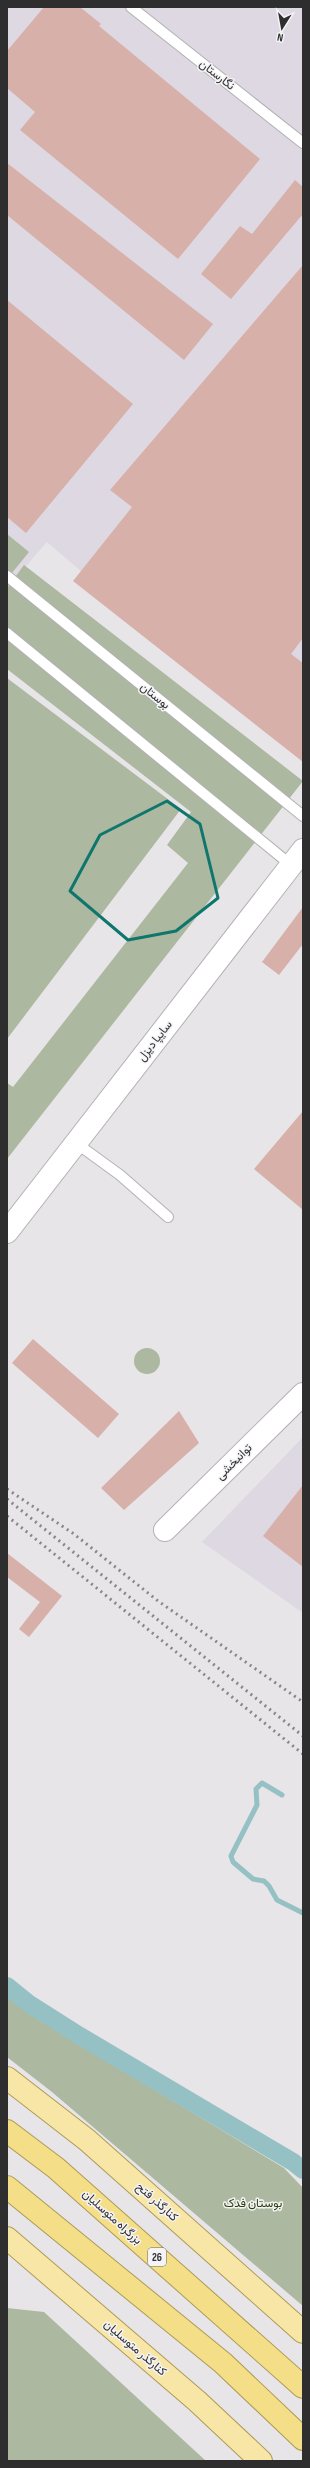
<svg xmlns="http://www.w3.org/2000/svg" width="310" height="2468" viewBox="0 0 310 2468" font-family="'Sofia Sans Condensed',Vazirmatn,sans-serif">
	<rect width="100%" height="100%" fill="#e7e5e8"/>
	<path fill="#ddd8e1" d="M7 7H303V761L47 542 7 588Z
		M303 1437V1613L202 1542Z"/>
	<path fill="#acb89f" d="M7 534 29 552 7 579Z
		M24 565 303 781 7 1159V1083L13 1087 188 863 167 845 191 812 7 669V588Z
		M7 678 181 809 7 1039Z
		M134 1361a13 13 0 1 1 26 0a13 13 0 1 1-26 0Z
		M7 1997 37 2019 284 2168 303 2188V2306L52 2092 7 2057Z
		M7 2308 44 2312 206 2461H7Z"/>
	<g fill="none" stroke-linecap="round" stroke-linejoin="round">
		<path stroke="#96c1c4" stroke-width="5" d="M282 1795 262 1783 256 1789 257 1805 231 1856 233 1862 253 1879 264 1881 269 1886 277 1900 303 1913"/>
		<path stroke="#96c1c4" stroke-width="18" d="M7 1986 28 2003 80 2036 293 2162 303 2170"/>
	</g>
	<path fill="#d7b0aa" d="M44 7H80L101 24 99 26 260 159 178 259 20 130 35 112 7 88V51Z
		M7 163 213 324 184 360 7 215Z
		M295 180 303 187V214L231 299 201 274 240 226 252 234Z
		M303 265V638L291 654 303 663V762L73 581 132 507 110 490Z
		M7 300 133 404 26 533 7 517Z
		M303 907V944L279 975 262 962Z
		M303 1111V1210L254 1169Z
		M33 1339 119 1414 98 1438 12 1363Z
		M179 1411 199 1443 124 1510 101 1488Z
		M303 1485V1567L263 1536Z
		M7 1553 62 1596 29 1637 19 1629 40 1602 7 1577Z"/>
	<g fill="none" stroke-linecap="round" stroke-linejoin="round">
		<g stroke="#b3b1b4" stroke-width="12">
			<path id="service" d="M131 7 303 143
				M7 576 303 816
				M7 633 291 865
				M76 1143 120 1175 168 1217"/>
		</g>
		<g stroke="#b3b1b4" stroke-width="24">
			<path id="tertiary" d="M7 1232 303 850
				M165 1530 303 1394"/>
		</g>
		<g stroke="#ad9b56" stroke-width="24">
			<path id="primary" d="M7 2078 87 2140 303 2332
				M7 2238 197 2401 261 2461"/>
		</g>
		<g stroke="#ad9b56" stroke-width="24">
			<path id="trunk" d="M7 2131 56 2168 303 2387
				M7 2187 223 2363 303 2439"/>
		</g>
		<use href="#service" stroke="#fff" stroke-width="10"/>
		<use href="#tertiary" stroke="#fff" stroke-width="22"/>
		<use href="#primary" stroke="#f7e6a6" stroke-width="22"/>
		<use href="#trunk" stroke="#f4de88" stroke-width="22"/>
		<path stroke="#898789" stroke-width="3" stroke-dasharray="2 4" stroke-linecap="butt" d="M7 1489 74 1534 158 1601 303 1702
			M7 1499 303 1736
			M7 1516 303 1754"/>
	</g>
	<path fill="none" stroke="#0f766e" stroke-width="3" stroke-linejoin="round" d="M167 801 200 824 218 898 176 931 128 940 70 891 100 835Z"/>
	<g text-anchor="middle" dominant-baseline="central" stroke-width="3" stroke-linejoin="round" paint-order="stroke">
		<rect fill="#f4f3f5" stroke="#6a696a" stroke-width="1" x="148" y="2248" width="18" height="18" rx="3"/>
		<g font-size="11" font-weight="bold" fill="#2f2e2f">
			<text x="157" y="2257">26</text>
		</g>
		<g font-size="12" fill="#2f2e2f" stroke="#f4f3f5">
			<text transform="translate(217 75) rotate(38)">نگارستان</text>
			<text transform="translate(155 696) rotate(39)">بوستان</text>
			<text transform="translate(155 1041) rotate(-52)">سایپا دیزل</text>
			<text transform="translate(234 1462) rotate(-45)">توانبخشی</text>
			<text transform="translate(157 2202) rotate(42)">کنارگذر فتح</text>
			<text transform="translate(112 2217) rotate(42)">بزرگراه متوسلیان</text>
			<text transform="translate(135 2348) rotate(41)">کنارگذر متوسلیان</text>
		</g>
		<g font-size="12" fill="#2a3d0b" stroke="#f4f3f5">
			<text x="253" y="2203">بوستان فدک</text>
		</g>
	</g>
	<rect width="310" height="2468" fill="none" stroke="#2f2e2f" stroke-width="16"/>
	<g transform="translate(282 28) rotate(191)" stroke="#f4f3f5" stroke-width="3" paint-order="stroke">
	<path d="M0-3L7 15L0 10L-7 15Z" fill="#2f2e2f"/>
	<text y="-6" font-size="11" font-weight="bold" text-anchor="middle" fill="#2f2e2f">N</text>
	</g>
</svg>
